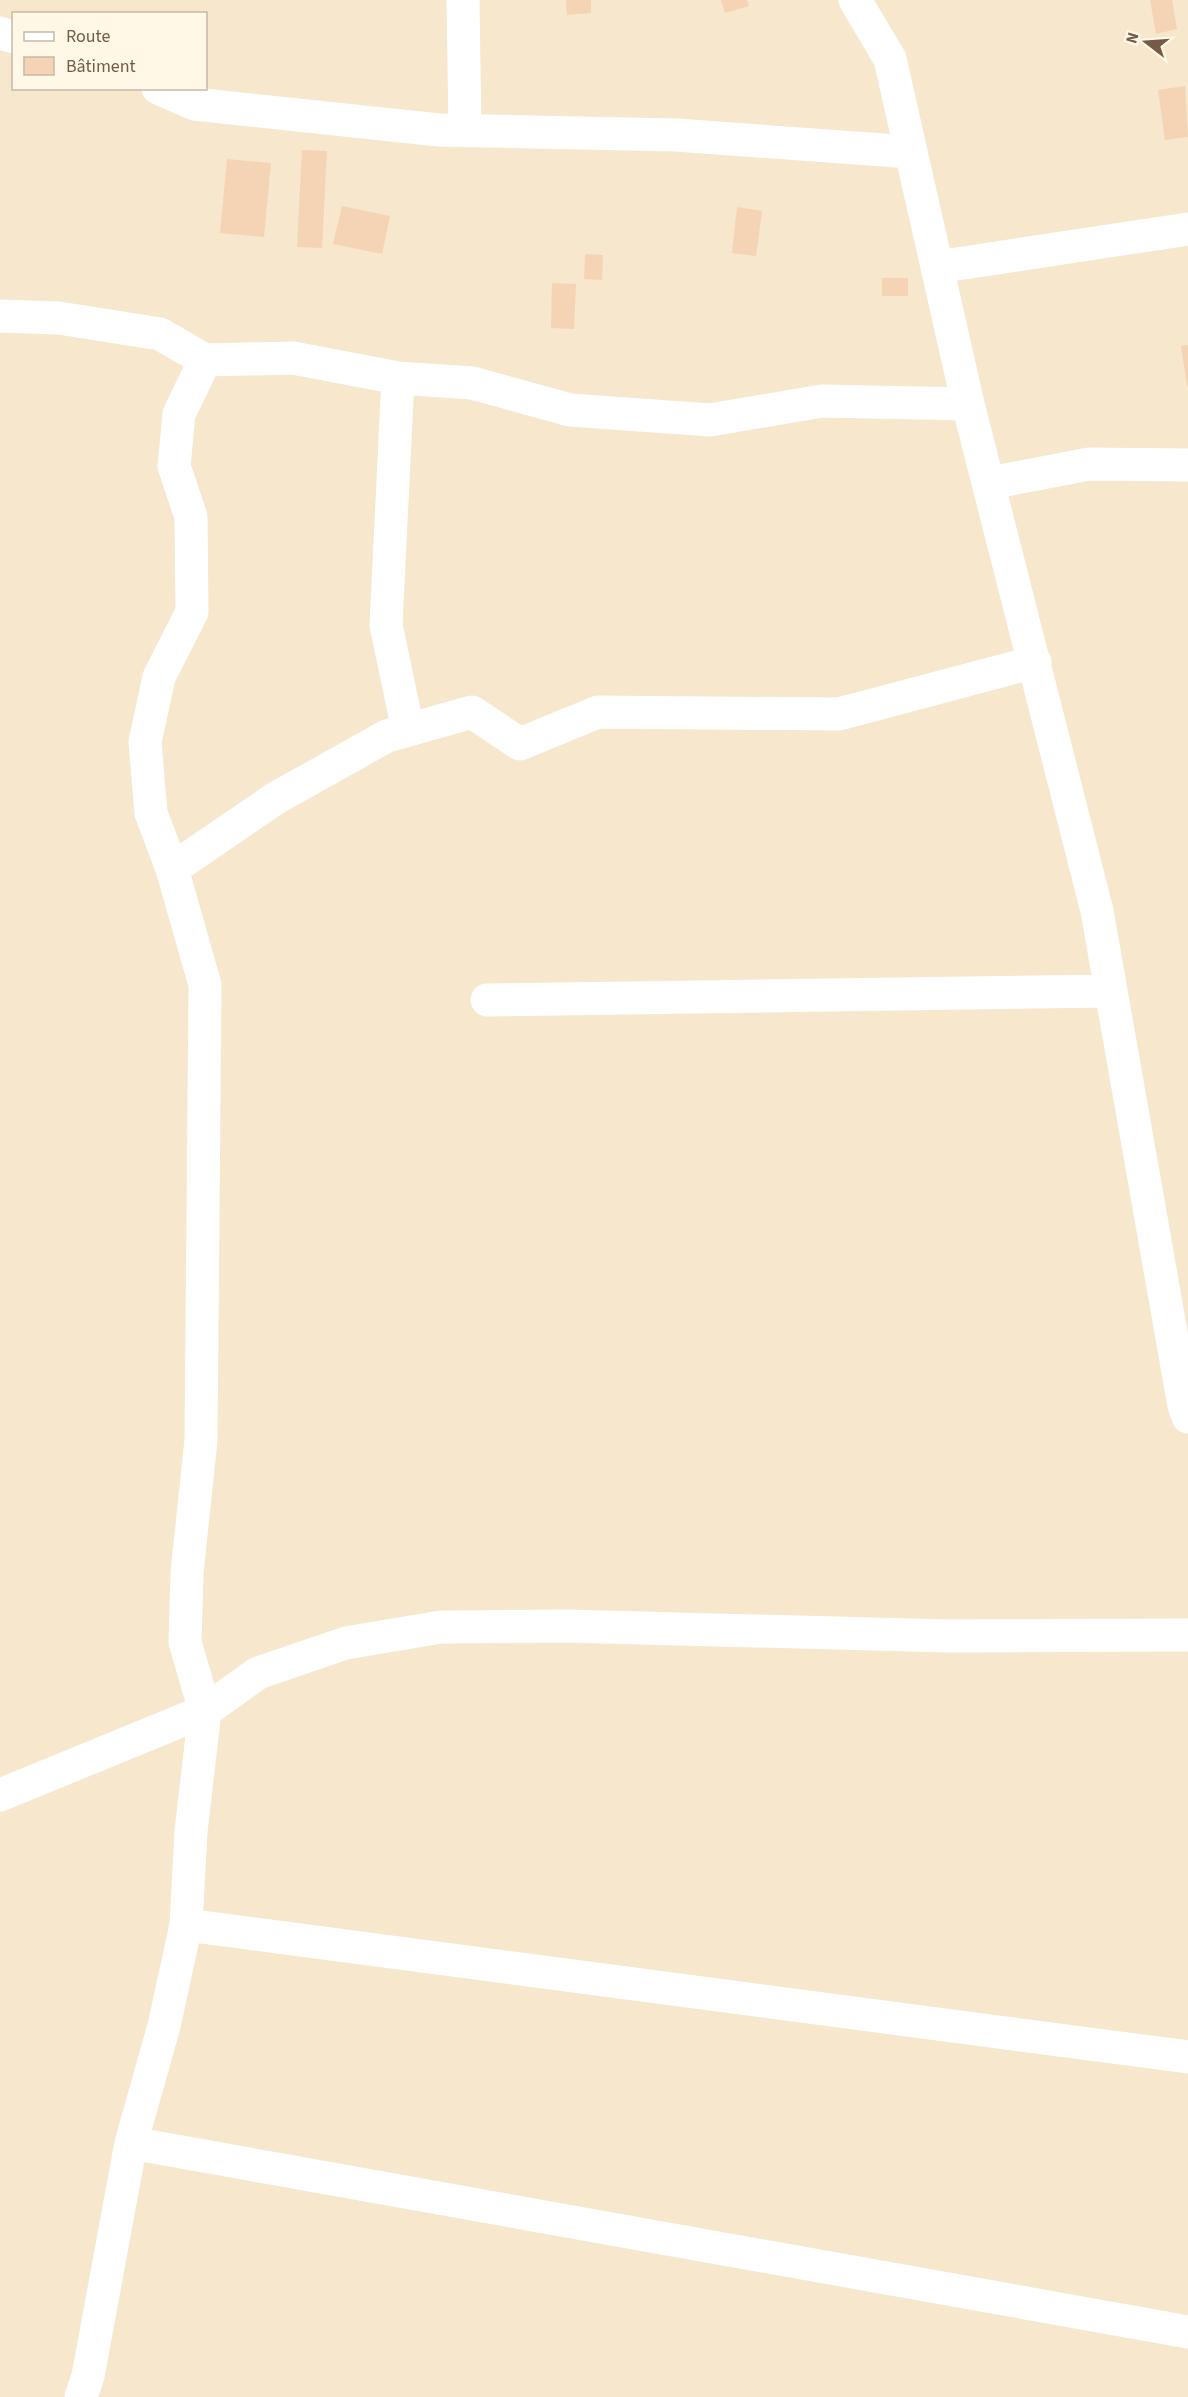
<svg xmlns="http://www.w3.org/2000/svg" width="1188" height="2397" viewBox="0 0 1188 2397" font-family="'Source Sans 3',sans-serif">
	<rect width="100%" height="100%" fill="#fef4df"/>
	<path fill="#f6e7cd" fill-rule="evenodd" d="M0 0H1188V2397H0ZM14 14H206V88H14Z"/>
	<path fill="#f5d4b5" d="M566 0H591V13L567 15Z
		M721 0H747L749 6 725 13Z
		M1150 0H1172L1177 29 1156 34Z
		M1185 86 1188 137 1165 140 1158 90Z
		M302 150 327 151 322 248 297 247Z
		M227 159 271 163 264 237 220 233Z
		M342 206 390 216 382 254 333 244Z
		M737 207 762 211 756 256 732 253Z
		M585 254 603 255 602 280 584 279Z
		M882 278H908V296H882Z
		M552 283 576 284 574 329 551 328Z
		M1188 345V386H1187L1181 346Z"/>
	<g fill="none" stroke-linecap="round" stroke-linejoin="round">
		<path stroke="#fff" stroke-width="33" d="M463 0 465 131
			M855 0 890 59 968 404 1097 911 1184 1406 1188 1417
			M0 33 14 37
			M158 88 194 104 439 130 676 135 911 152
			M937 267 1188 229
			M0 316 59 318 160 334 205 360 293 358 398 378 472 383 570 410 710 420 822 401 968 404
			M398 378 386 625 408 730
			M990 483 1089 464 1188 465
			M172 869 276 798 387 736 472 712 520 744 598 712 839 714 1035 662
			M487 1000 1111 991
			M0 1795 205 1711 258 1673 346 1643 441 1627 567 1626 948 1636 1188 1635
			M186 1925 1188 2057
			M131 2143 1188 2332
			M81 2397 88 2376 131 2143 164 2026 186 1925 191 1831 205 1711 185 1642 187 1573 201 1440 205 985 172 869 151 813 145 742 159 677 192 612 191 517 174 466 179 414 205 360"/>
	</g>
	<rect x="12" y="12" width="195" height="78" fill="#fff8e7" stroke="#c8b9a6" stroke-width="1.5"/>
	<rect x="24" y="32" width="30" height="9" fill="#ffffff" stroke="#c8b9a6" stroke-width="1.5"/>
	<text x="66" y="42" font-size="18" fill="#765a45">Route</text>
	<rect x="24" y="57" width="30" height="18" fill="#f5d4b5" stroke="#c8b9a6" stroke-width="1.5"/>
	<text x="66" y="72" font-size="18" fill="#765a45">Bâtiment</text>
	<g transform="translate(1146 42) rotate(287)" stroke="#fff8e7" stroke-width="4.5" paint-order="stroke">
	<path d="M0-4.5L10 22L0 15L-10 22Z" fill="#765a45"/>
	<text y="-9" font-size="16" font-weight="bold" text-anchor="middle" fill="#765a45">N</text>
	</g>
</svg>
